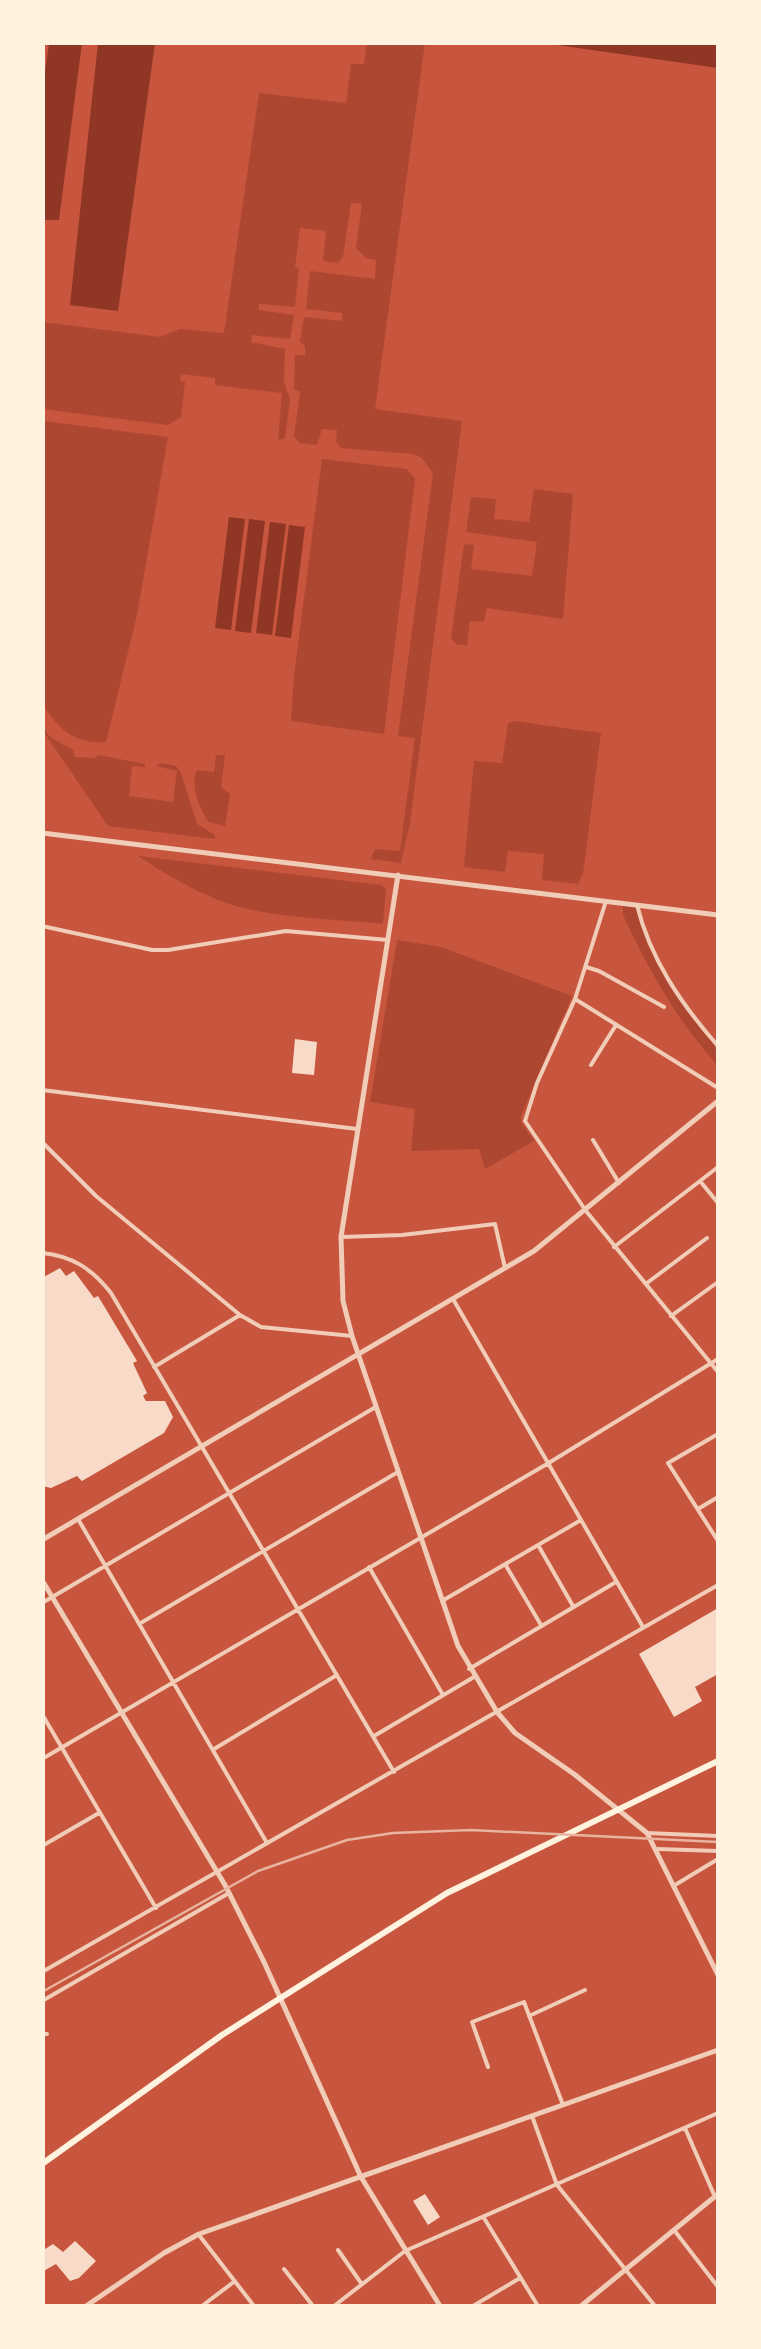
<svg xmlns="http://www.w3.org/2000/svg" width="761" height="2349" viewBox="0 0 761 2349" font-family="Poppins,sans-serif">
	<rect width="100%" height="100%" fill="#c8553d"/>
	<path fill="#ae4732" d="M367 42 425 43 375 409 462 421 410 823 401 863 371 859 375 849 400 851 415 738 398 736 433 473 422 458 413 454 341 448 336 442 337 430 322 429 317 445 300 443 294 436 300 392 294 389 295 355H305V347L300 341 304 317 342 321V313L306 309 310 271 375 279 376 260 366 258 356 248 362 204 351 203 343 257 338 263 323 261 326 231 300 228 295 267 299 268 295 307 259 304V310L294 315 290 339 252 335 251 342 285 349 284 382 290 399 285 438 278 440 282 393 215 385V378L181 374 180 381 185 382 181 417 168 425 42 409 43 322 160 337 180 329 224 333 259 93 346 103 351 64H364Z
		M43 421 168 437 137 615 106 742C77 745 57 729 43 704Z
		M322 459 407 469 415 479 384 734 291 721 294 676Z
		M534 489 573 494 563 619 487 608 484 622 470 621 467 645H458L451 639 464 544 474 545 471 569 532 576 537 542 466 532 471 497 496 499 494 519 529 522Z
		M514 721 601 733 583 874 578 884 542 880 544 854 508 851 505 872 464 867 474 761 502 763 508 724Z
		M42 726 50 737 73 750 75 757 95 758 98 755 145 764V767L132 766 129 796 173 802 177 771 156 766 161 763 176 766 181 773 197 824 215 835V839L108 826 43 731Z
		M216 755H225L221 787 230 794 225 826 209 822C199 809 190 785 197 770L214 772Z
		M138 856 381 885 386 889 383 924C333 918 267 919 221 901 192 890 164 873 138 856Z
		M623 903 637 905C645 934 656 959 672 985 689 1012 718 1033 718 1066 674 1016 652 975 623 915Z
		M397 940 441 947 572 996 521 1116V1122L534 1141 485 1169 479 1149 411 1151 415 1109 370 1102Z"/>
	<path fill="#8f3625" d="M49 43H82L59 220H43L42 94Z
		M98 43H155L118 311 70 305Z
		M543 43H718V68Z
		M229 517 245 519 231 630 215 628Z
		M249 519 265 521 251 633 235 631Z
		M270 522 286 524 272 635 256 633Z
		M289 525 305 527 291 638 275 636Z"/>
	<path fill="#f7dbc8" d="M295 1039 317 1042 314 1075 292 1073Z
		M60 1268 66 1276 74 1271 94 1298 98 1296 137 1361 133 1363 147 1393 143 1396 146 1401H165L173 1417 164 1433 82 1481 77 1476 51 1488 42 1486V1278Z
		M718 1608V1674L695 1687 702 1701 674 1717 639 1654Z
		M425 2194 440 2217 428 2225 413 2201Z
		M75 2241 96 2261 79 2278 70 2281 56 2264 42 2272V2251L53 2244 63 2252Z"/>
	<g fill="none" stroke-linecap="round" stroke-linejoin="round">
		<path stroke="#f1ccb7" stroke-width="4" d="M606 901 575 999 537 1083 525 1121 586 1211 718 1372
			M637 905C650 959 682 1005 718 1046
			M42 926 152 950H168L286 931 388 940
			M586 967 599 971 664 1007
			M575 999 718 1088
			M591 1065 616 1025
			M42 1090 357 1129
			M593 1140 619 1183
			M42 1142 96 1196 240 1315 261 1327 352 1336
			M718 1167 700 1181 718 1203
			M341 1237 402 1235 495 1224 505 1268
			M614 1247 700 1181
			M42 1253C73 1256 92 1269 111 1293L394 1772
			M647 1283 707 1238
			M453 1299 643 1627
			M671 1316 718 1282
			M154 1367 240 1315
			M718 1434 668 1463 718 1541
			M698 1509 718 1497
			M78 1519 267 1843
			M538 1545 573 1606
			M505 1564 541 1625
			M369 1567 443 1695
			M442 1601 581 1520
			M42 1603 374 1408
			M139 1624 398 1472
			M469 1669 616 1582
			M42 1714 156 1908
			M374 1736 474 1677
			M214 1749 337 1675
			M42 1759 547 1464 718 1359
			M647 1833 718 1836
			M42 1846 99 1813
			M658 1849 718 1851
			M675 1885 718 1859
			M42 1972 718 1585
			M42 2001 229 1893
			M529 2016 585 1990
			M42 2034H47
			M488 2067 472 2022 524 2002 563 2105
			M532 2116 557 2185 655 2306
			M685 2128 715 2197
			M484 2218 538 2306
			M674 2230 718 2287
			M199 2235 254 2306
			M338 2250 361 2283
			M284 2269 313 2306
			M202 2306 235 2281
			M334 2306 405 2251 718 2113
			M473 2306 520 2278
			M716 2306 718 2305"/>
		<path stroke="#f1ccb7" stroke-width="5" d="M42 833 718 915
			M398 875 341 1237 343 1301 352 1336 458 1646 497 1712 515 1733 574 1774 647 1833 718 1975
			M42 1540 534 1251 718 1101
			M42 1580 225 1885 264 1962 361 2177 440 2306
			M86 2306 164 2253 199 2234 718 2050
			M581 2306 718 2194"/>
		<path stroke="#fff3e0" stroke-width="6" d="M42 2164 222 2035 447 1893 718 1761"/>
		<path stroke="#e9b49f" stroke-width="2.5" d="M42 1992 258 1871 347 1840 393 1833 471 1830 718 1842"/>
	</g>
	<rect width="761" height="2349" fill="none" stroke="#fff3e0" stroke-width="90"/>
</svg>
